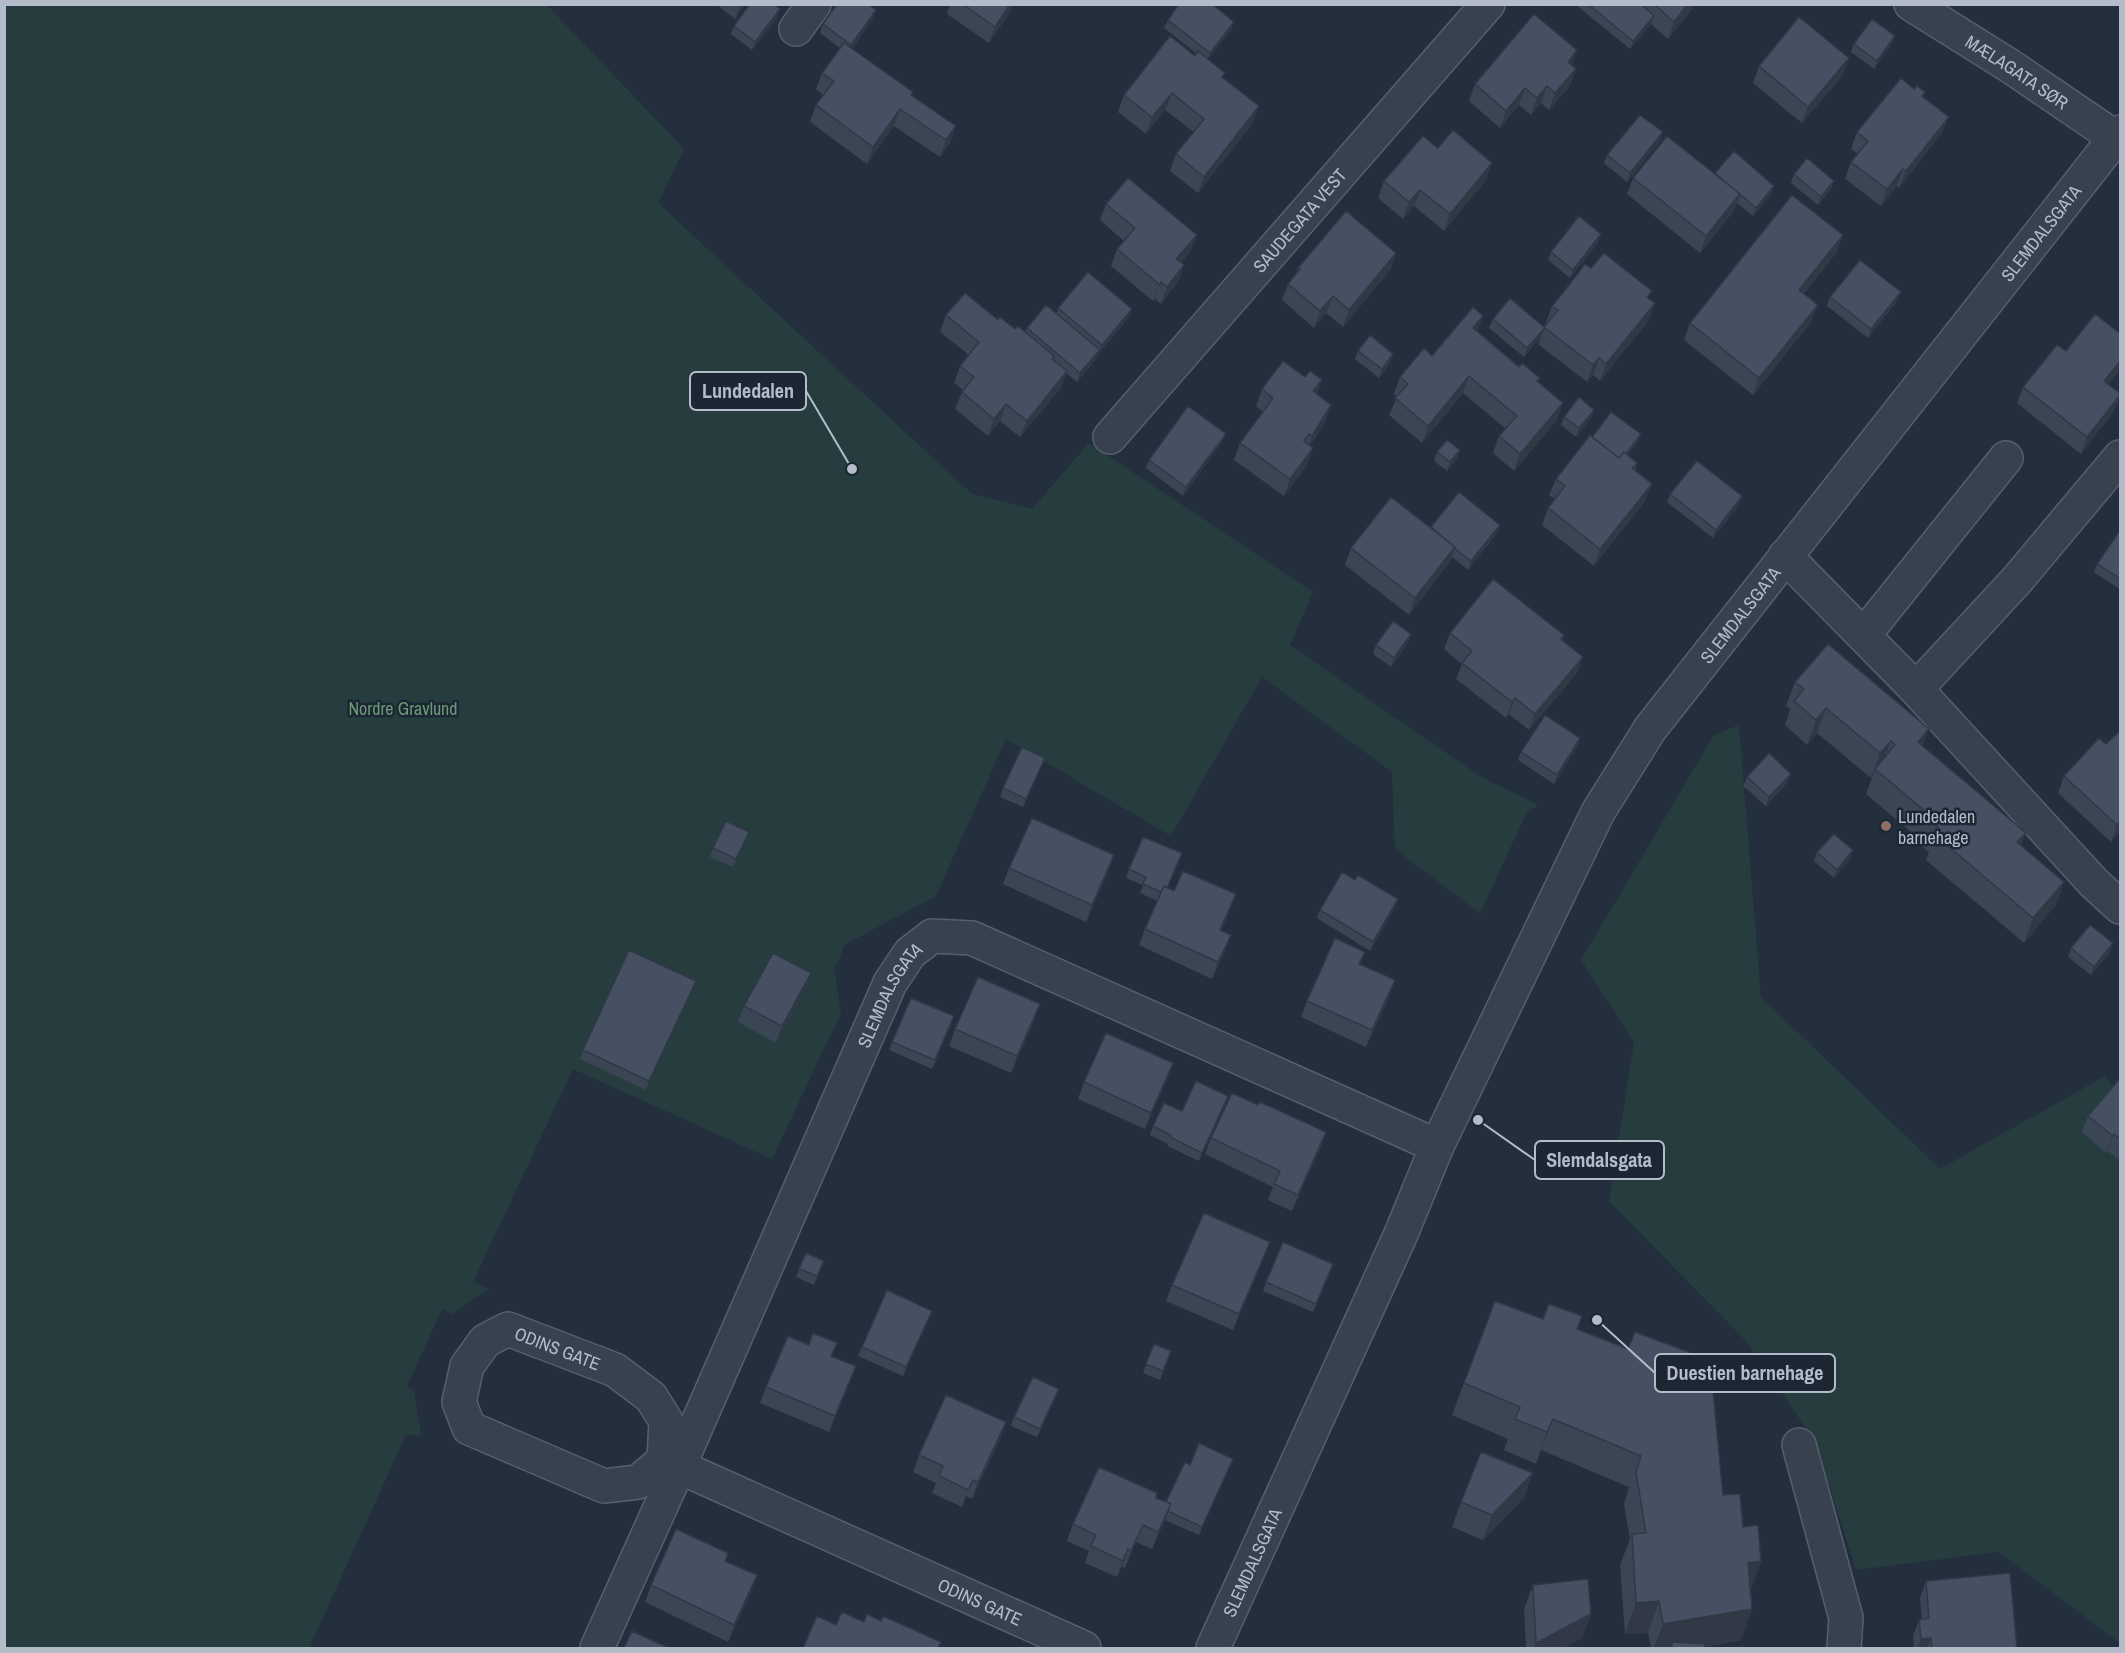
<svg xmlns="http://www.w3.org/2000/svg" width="2125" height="1653" viewBox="0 0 2125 1653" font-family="'Archivo Narrow',sans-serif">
	<rect width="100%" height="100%" fill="#242f3e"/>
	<path fill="#263c3f" d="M5 5H547L684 149 658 203 972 494 1032 509 1089 443 1313 592 1290 645 1481 777 1538 805 1526 814 1480 913 1395 849 1392 772 1262 677 1171 836 1006 739 936 896 844 945 839 960 834 969 841 1013 772 1159 573 1069 473 1282 489 1289 452 1314 442 1309 407 1386 414 1391 421 1436 406 1435 309 1648H5Z
		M1739 725 1761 997 1940 1169 2105 1076 2120 1094V1643L1999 1552 1856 1570 1816 1443 1747 1342 1609 1201 1634 1042 1581 960 1714 735Z"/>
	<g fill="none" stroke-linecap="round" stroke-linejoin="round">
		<g stroke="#565f6c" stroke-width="36">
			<g id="minor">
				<path id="s1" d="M1911 4 2010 66 2120 141"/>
				<path d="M796 29 814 4"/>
				<path id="s2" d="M1110 437 1488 4"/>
				<path d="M1785 556 1916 689 2094 883 2120 907"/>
				<path d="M1864 635 2006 458"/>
				<path d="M1916 689 2017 580 2120 457"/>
				<path d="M1799 1445 1846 1618 1844 1648"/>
				<path id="s3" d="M664 1460 638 1482 604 1486 469 1428 459 1402 467 1366 485 1341 508 1329 615 1370 651 1397 666 1421 664 1460 1084 1648"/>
				<path id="s4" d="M597 1648 679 1466 890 983 910 953 932 936 972 938 1437 1146"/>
				<path id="s5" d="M1213 1648 1401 1234 1437 1146 1598 812 1650 729 2120 132"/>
			</g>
		</g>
		<use href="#minor" stroke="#38414e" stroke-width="33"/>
	</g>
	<path fill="#3b4654" d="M716 4H745L735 19Z
		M950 4H1013L1010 12 989 43 947 14Z
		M1575 4H1696L1668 39 1651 24 1630 49Z
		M777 18 752 50 731 34 734 26Z
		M873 18 852 49 912 95 950 143 940 157 894 126 867 164 810 122 816 105 823 95 816 89 822 73 840 48 820 33 823 24Z
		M1168 20 1234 22 1231 30 1208 59 1223 78 1253 123 1198 193 1170 171 1176 154 1194 132 1165 110 1146 134 1118 112 1124 95 1195 56 1196 53 1164 28Z
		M1854 44H1892L1874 69 1851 52Z
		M1572 65 1576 69 1570 86 1549 110 1541 103 1531 115 1519 105 1500 128 1469 101 1475 84Z
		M1759 66 1843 75 1802 123 1753 83Z
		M1914 89 1925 92 1923 97 1942 133 1899 188 1897 186 1881 206 1845 179 1851 162 1858 154 1851 149 1857 132Z
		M1660 141 1627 182 1604 163 1607 155Z
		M1438 148 1486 180 1444 231 1414 206 1403 219 1378 198 1384 181Z
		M1715 173 1771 194 1753 216 1737 203 1734 211 1700 253 1627 194 1633 178 1715 174Z
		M1794 174 1834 181 1831 189 1818 205 1791 183Z
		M1106 204 1190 252 1181 263 1184 265 1178 282 1161 304 1155 299 1153 301 1111 266 1117 249 1124 241 1100 220Z
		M1598 243 1570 278 1548 260 1551 252Z
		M1837 252 1804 294 1811 322 1753 395 1684 340 1690 323Z
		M1396 253 1390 270 1343 327 1326 313 1314 328 1282 300 1288 284 1296 274 1298 268Z
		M1591 268 1649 298V320L1600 381 1593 375 1587 382 1538 344 1541 337 1524 357 1489 328 1493 319 1544 327 1547 324 1546 323 1552 306Z
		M1830 297 1897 301 1868 338 1827 306Z
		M1058 308 1129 317 1099 353 1096 359 1077 382 1066 373 1061 388 1020 437 1000 421 988 436 955 409 962 392 963 390 954 383 960 366 969 355 940 332 946 315 998 320 1015 329 1025 332 1027 328 1056 314Z
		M1478 331 1519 367 1540 378 1538 382 1557 420 1514 471 1493 453 1499 436 1506 429 1463 393 1422 443 1389 415 1397 397 1394 394 1400 377 1432 356Z
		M2121 334V369L2108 384 2114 411 2081 454 2017 403 2023 387 2066 351Z
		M1358 351 1393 354 1390 363 1379 378 1355 359Z
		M1305 377 1322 380 1317 394 1325 422 1310 446 1307 465 1284 496 1234 460 1240 443 1263 412 1256 406 1262 389Z
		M1564 417 1591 418 1576 437 1561 425Z
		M1641 434 1637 443 1628 455 1637 463 1635 470 1652 484 1645 501 1594 566 1542 525 1548 508 1555 499 1549 495 1556 479 1592 437Z
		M1222 442 1183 496 1146 468 1149 460Z
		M1460 450 1457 458 1447 471 1434 461 1437 452Z
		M1670 494 1739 505 1713 538 1667 502Z
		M1431 527 1497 533 1468 570 1452 557 1449 563 1409 615 1345 565 1351 548Z
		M2121 529V590L2094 572 2097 564Z
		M1450 633 1564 635 1562 640 1583 657 1577 673 1529 730 1509 714 1506 718 1456 679 1462 664 1444 649Z
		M1411 634 1408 643 1391 667 1373 654 1376 645Z
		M1795 682 1923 746 2021 845 2064 882 2055 906 2024 943 1926 860 1929 852 1922 846 1923 842 1866 794 1873 775 1871 778 1817 733 1807 745 1785 725 1790 709 1786 706Z
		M2121 730V831L2111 842 2058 793 2064 776 2106 744Z
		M1580 738 1577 747 1554 784 1518 760 1521 752Z
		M1045 758 1023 807 1000 797 1003 788Z
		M1747 777 1788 782 1766 806 1743 786Z
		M746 840 733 867 710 857 713 848Z
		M1853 850 1850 859 1834 878 1814 861 1817 852Z
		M1114 855 1108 872 1086 922 1003 884 1009 868Z
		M1179 862 1167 888 1230 911 1221 930 1225 951 1212 979 1139 945 1145 929 1157 901 1140 893 1143 885 1126 878 1129 869Z
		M1355 880 1395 907 1370 951 1317 918 1320 910Z
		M2113 943 2110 952 2091 975 2068 957 2071 948Z
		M1365 952 1360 964 1395 980 1389 997 1366 1047 1301 1017 1307 1001Z
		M811 973 805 990 776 1043 738 1022 744 1006Z
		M696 981 646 1090 580 1059 583 1050Z
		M1040 1004 1034 1021 1011 1073 949 1046 955 1029Z
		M951 1025 932 1069 889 1050 892 1042Z
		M2121 1077V1162L2108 1151 2106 1153 2082 1132 2088 1116Z
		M1167 1080 1145 1129 1078 1099 1084 1082Z
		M1228 1096 1199 1161 1167 1146 1168 1144 1150 1135 1153 1126Z
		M1258 1105 1326 1132 1320 1149 1292 1211 1268 1200 1273 1187 1205 1154 1211 1138Z
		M1264 1258 1233 1330 1166 1301 1172 1285Z
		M799 1269H820L814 1285 796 1277Z
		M1330 1273 1313 1312 1263 1291 1266 1282Z
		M932 1311 903 1376 858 1356 862 1347Z
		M1582 1316 1578 1329 1723 1495 1743 1527 1761 1561 1751 1590 1752 1609 1741 1640 1704 1647V1648H1651L1648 1633 1625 1634 1620 1565 1630 1539 1624 1504 1629 1487 1541 1450 1536 1464 1504 1450 1508 1439 1452 1415 1464 1383Z
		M1154 1344 1171 1351 1160 1380 1143 1373Z
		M832 1356 856 1366 829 1432 760 1403 766 1387Z
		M1059 1389 1037 1437 1011 1426 1014 1417Z
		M1006 1422 1000 1439 972 1499 966 1496 962 1507 932 1493 936 1483 913 1472 919 1455Z
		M1233 1459 1199 1535 1165 1520 1152 1549 1136 1542 1125 1568 1122 1566 1117 1577 1085 1563 1089 1551 1067 1541 1073 1524 1156 1498 1166 1502 1190 1465Z
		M1524 1498 1483 1540 1452 1527 1461 1502Z
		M725 1561 751 1592 728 1642 645 1602 651 1585Z
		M1926 1581 2017 1648H1914L1913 1636 1919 1620 1922 1619 1920 1598Z
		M1533 1585 1591 1614 1582 1638 1563 1648H1526L1524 1609Z"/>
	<path fill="#303945" d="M740 4H745L735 19Z
		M1010 4H1013L1010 12 989 43 995 27Z
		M1688 4H1696L1668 39 1674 22Z
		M780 9 777 18 752 50 755 42Z
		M876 10 873 18 848 54 851 45Z
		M1654 16 1651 24 1630 49 1633 41Z
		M1234 22 1231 30 1207 61 1210 53Z
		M1895 36 1892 44 1874 69 1877 61Z
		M1577 50 1571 67 1568 62Z
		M1849 58 1843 75 1802 123 1808 107Z
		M1576 69 1570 86 1549 110 1555 93Z
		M1547 86 1541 103 1531 115 1537 98Z
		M1525 88 1519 105 1500 128 1506 111Z
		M1172 93 1165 110 1146 134 1152 117Z
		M1259 106 1253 123 1198 193 1204 177Z
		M900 109 894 126 867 164 873 147Z
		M1949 117 1942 133 1899 188 1906 171Z
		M956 126 950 143 940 157 946 140Z
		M1663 132 1660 141 1627 182 1630 173Z
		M1492 163 1486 180 1444 231 1450 214Z
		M1903 169 1897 186 1881 206 1887 189Z
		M1834 181 1831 189 1818 205 1821 197Z
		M1774 186 1771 194 1753 216 1756 208Z
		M1420 190 1414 206 1403 219 1409 202Z
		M1740 194 1734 211 1700 253 1706 236Z
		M1601 234 1598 243 1570 278 1573 270Z
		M1197 235 1190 252 1170 276 1176 259Z
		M1843 235 1837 252 1793 307 1799 290Z
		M1396 253 1390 270 1343 327 1349 310Z
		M1184 265 1178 282 1161 304 1167 287Z
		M1161 282 1155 299 1153 301 1160 285Z
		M1901 292 1897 301 1868 338 1871 329Z
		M1333 296 1326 313 1314 328 1320 311Z
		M1655 303 1649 320 1600 381 1606 364Z
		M1818 305 1811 322 1753 395 1759 378Z
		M1132 309 1129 317 1099 353 1102 345Z
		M1483 316 1477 333 1473 328Z
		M1544 328 1541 337 1524 357 1527 348Z
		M1100 350 1096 359 1077 382 1080 373Z
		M1393 354 1390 363 1379 378 1382 369Z
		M1599 358 1593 375 1587 382 1593 365Z
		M2121 360V369L2098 398 2104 381Z
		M1067 371 1061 388 1020 437 1027 421Z
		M1469 376 1463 393 1422 443 1428 426Z
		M1322 380 1316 397 1313 391Z
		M2121 394 2114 411 2081 454 2087 437Z
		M1563 403 1557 420 1514 471 1520 454Z
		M1006 404 1000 421 988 436 994 419Z
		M1331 405 1325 422 1306 453 1312 436Z
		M1594 410 1591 418 1576 437 1579 428Z
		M1226 434 1222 442 1183 496 1186 487Z
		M1641 434 1637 443 1613 475 1616 466Z
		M1313 448 1307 465 1284 496 1290 479Z
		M1460 450 1457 458 1447 471 1450 462Z
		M1652 484 1645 501 1594 566 1600 549Z
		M1742 496 1739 505 1713 538 1716 530Z
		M1500 525 1497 533 1468 570 1471 561Z
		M1455 547 1449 563 1409 615 1415 598Z
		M1411 634 1408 643 1391 667 1394 658Z
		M1583 657 1577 673 1529 730 1535 714Z
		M1515 698 1509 714 1506 718 1512 702Z
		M1826 708 1817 733 1807 745 1816 720Z
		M1929 729 1920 754 1918 742Z
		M1580 738 1577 747 1554 784 1557 775Z
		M1891 741 1882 765 1875 769 1873 775 1871 778 1880 753Z
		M1045 758 1042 766 1023 807 1026 799Z
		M1791 774 1788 782 1766 806 1769 797Z
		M2121 821V831L2111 842 2117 825Z
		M749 832 746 840 733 867 736 859Z
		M2026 833 2017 857V842Z
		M1853 850 1850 859 1834 878 1837 870Z
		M1114 855 1108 872 1086 922 1092 905Z
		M2064 882 2055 906 2024 943 2033 918Z
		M1236 894 1230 911 1214 946 1220 930Z
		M1398 899 1395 907 1370 951 1373 942Z
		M1231 935 1225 951 1212 979 1218 962Z
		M2113 943 2110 952 2091 975 2094 967Z
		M811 973 805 990 776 1043 782 1026Z
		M1395 980 1389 997 1366 1047 1372 1030Z
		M696 981 693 989 646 1090 649 1081Z
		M1040 1004 1034 1021 1011 1073 1017 1056Z
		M1173 1063 1167 1080 1145 1129 1151 1113Z
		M1228 1096 1225 1105 1199 1161 1202 1153Z
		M1326 1132 1320 1149 1292 1211 1298 1195Z
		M2114 1134 2108 1151 2106 1153 2113 1136Z
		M1270 1242 1264 1258 1233 1330 1239 1314Z
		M932 1311 929 1320 903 1376 906 1367Z
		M856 1366 850 1383 829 1432 835 1416Z
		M1553 1419 1541 1450 1536 1464 1547 1432Z
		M1006 1422 1000 1439 972 1499 978 1482Z
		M1233 1459 1230 1467 1199 1535 1202 1527Z
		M1533 1473 1524 1498 1483 1540 1492 1515Z
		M1171 1504 1165 1521 1152 1549 1158 1532Z
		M1143 1525 1136 1542 1125 1568 1131 1551Z
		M1128 1549 1122 1566 1117 1577 1123 1561Z
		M1761 1561 1750 1593 1748 1563Z
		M757 1575 751 1592 728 1642 734 1625Z
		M1659 1601 1648 1633 1625 1634 1636 1603Z
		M1752 1609 1741 1640 1693 1648 1672 1642 1669 1648H1654L1663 1624Z
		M1591 1614 1582 1638 1563 1648H1533L1536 1643Z
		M1931 1638 1927 1648H1917L1921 1639Z"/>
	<path fill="#455162" stroke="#303945" stroke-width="1.5" d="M750 4H774L780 9 755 42 734 26Z
		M837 4H868L876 10 851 45 823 24Z
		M963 4H1010L995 27Z
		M1179 4H1212L1234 22 1210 53 1168 20Z
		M1588 4H1641L1654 16 1633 41Z
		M1654 4H1688L1674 22Z
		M1534 14 1577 50 1568 62 1576 69 1555 93 1547 86 1537 98 1525 88 1506 111 1475 84Z
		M1799 17 1849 58 1808 107 1759 66Z
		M1872 19 1895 36 1877 61 1854 44Z
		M1170 36 1195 56 1198 51 1225 73 1222 77 1259 106 1204 177 1176 154 1204 119 1172 93 1152 117 1124 95Z
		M844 43 913 92 911 95 956 126 946 140 900 109 873 147 816 105 834 81 822 73Z
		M1901 78 1914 89 1917 86 1925 92 1922 96 1949 117 1906 171 1903 169 1887 189 1851 162 1868 141 1857 132Z
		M1640 115 1663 132 1630 173 1607 155Z
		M1453 130 1492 163 1450 214 1420 190 1409 202 1384 181 1423 136 1438 148Z
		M1667 136 1740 194 1706 236 1633 178Z
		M1734 151 1774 186 1756 208 1715 173Z
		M1807 158 1834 181 1821 197 1794 174Z
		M1128 178 1197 235 1176 259 1184 265 1167 287 1161 282 1160 285 1117 249 1135 228 1106 204Z
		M1792 195 1843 235 1799 290 1818 305 1759 378 1690 323Z
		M1346 211 1396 253 1349 310 1333 296 1320 311 1288 284 1300 269 1298 268Z
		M1579 216 1601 234 1573 270 1551 252Z
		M1604 253 1652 291 1647 297 1655 303 1606 364 1599 358 1593 365 1544 327 1558 310 1552 306 1569 285 1585 264 1591 268Z
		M1860 260 1901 292 1871 329 1830 297Z
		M1088 272 1132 309 1102 345 1058 308Z
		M965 293 998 320 1000 317 1015 329 1018 326 1054 356 1052 359 1067 371 1027 421 1006 404 994 419 962 392 974 377 960 366 979 342 946 315Z
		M1510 298 1545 328 1527 348 1493 319Z
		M1046 305 1100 350 1080 373 1027 328Z
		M1473 307 1483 316 1473 328 1519 367 1522 363 1540 378 1537 381 1563 403 1520 454 1499 436 1517 416 1469 376 1428 426 1395 398 1408 384 1400 377 1424 348 1432 356Z
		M2095 314 2121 334V360L2104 381 2121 394 2087 437 2023 387 2057 345 2066 351Z
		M1370 335 1393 354 1382 369 1358 351Z
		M1283 361 1305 377 1310 371 1322 380 1313 391 1331 405 1312 436 1309 434 1304 441 1313 448 1290 479 1240 443 1273 398 1262 389Z
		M1579 397 1594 410 1579 428 1564 417Z
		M1188 406 1226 434 1186 487 1149 460Z
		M1611 412 1641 434 1626 454 1624 452 1619 458 1592 437Z
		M1590 435 1619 458 1624 452 1637 463 1632 468 1652 484 1600 549 1548 508 1565 486 1556 479Z
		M1447 440 1460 450 1450 462 1437 452Z
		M1697 461 1742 496 1716 530 1670 494Z
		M1459 492 1500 525 1471 561 1454 548 1455 547 1431 527Z
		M1391 497 1455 547 1415 598 1351 548Z
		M2121 529V579L2097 564Z
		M1493 579 1564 635 1561 639 1583 657 1535 714 1515 698 1512 702 1462 663 1472 651 1450 633Z
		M1393 621 1411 634 1394 658 1376 645Z
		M1828 644 1929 729 1918 742 2026 833 2017 842 2064 882 2033 918 1935 835 1940 829 1931 821 1933 818 1875 769 1895 745 1891 741 1880 753 1826 708 1816 720 1794 701 1804 689 1795 682Z
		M1545 715 1580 738 1557 775 1521 752Z
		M2121 730V821L2117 825 2064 776 2099 738 2106 744Z
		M1022 747 1045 758 1026 799 1003 788Z
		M1769 753 1791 774 1769 797 1747 777Z
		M1032 818 1114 855 1092 905 1009 868Z
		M726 821 749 832 736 859 713 848Z
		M1834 834 1853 850 1837 870 1817 852Z
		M1143 837 1182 853 1167 888 1164 886 1161 892 1143 884 1146 877 1129 869Z
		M1183 871 1236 894 1220 930 1231 935 1218 962 1145 929 1164 886 1174 891Z
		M1342 872 1355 880 1358 875 1398 899 1373 942 1320 910Z
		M2090 925 2113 943 2094 967 2071 948Z
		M1335 938 1365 952 1359 964 1395 980 1372 1030 1307 1001Z
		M629 950 696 981 649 1081 583 1050Z
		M773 953 811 973 782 1026 744 1006Z
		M978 977 1040 1004 1017 1056 955 1029Z
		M911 998 954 1016 935 1060 892 1042Z
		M1106 1033 1173 1063 1151 1113 1084 1082Z
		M2121 1077V1140L2114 1134 2113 1136 2088 1116Z
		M1196 1081 1228 1096 1202 1153 1170 1137 1171 1135 1153 1126 1164 1103 1182 1111Z
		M1232 1093 1258 1105 1260 1102 1326 1132 1298 1195 1274 1184 1280 1171 1211 1138Z
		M1204 1213 1270 1242 1239 1314 1172 1285Z
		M1283 1242 1333 1264 1316 1304 1266 1282Z
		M806 1253 824 1261 817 1276 799 1269Z
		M887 1290 932 1311 906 1367 862 1347Z
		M1495 1301 1543 1319 1549 1304 1582 1316 1577 1329 1628 1349 1635 1332 1710 1360 1723 1495 1740 1494 1743 1527 1758 1525 1761 1561 1748 1563 1752 1609 1663 1624 1659 1601 1636 1603 1632 1534 1646 1533 1636 1472 1641 1456 1553 1419 1547 1432 1515 1419 1520 1407 1464 1383Z
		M813 1333 837 1343 831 1356 856 1366 835 1416 766 1387 788 1336 809 1345Z
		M1154 1344 1171 1351 1163 1371 1146 1364Z
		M1033 1377 1059 1389 1040 1429 1014 1417Z
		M946 1395 1006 1422 978 1482 973 1480 968 1490 939 1476 943 1466 919 1455Z
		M1199 1443 1233 1459 1202 1527 1168 1511 1171 1504 1166 1502 1185 1462 1190 1465Z
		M1481 1452 1533 1473 1492 1515 1461 1502Z
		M1099 1467 1157 1493 1156 1498 1171 1504 1158 1532 1143 1525 1131 1551 1128 1549 1123 1561 1091 1546 1096 1535 1073 1524Z
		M676 1529 728 1553 725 1561 757 1575 734 1625 651 1585Z
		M2010 1573 2017 1648H1932L1931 1638 1921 1639 1919 1620 1929 1618 1926 1581Z
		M1588 1579 1591 1614 1536 1643 1533 1585Z
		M842 1612 864 1622 867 1614 881 1621 883 1616 941 1642 938 1648H803L817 1616 836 1625Z
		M632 1631 669 1648H624Z
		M1672 1642 1705 1644 1704 1648H1672Z"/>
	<circle fill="#8d6e63" stroke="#1d2633" stroke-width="2" cx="1886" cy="826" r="6"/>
	<g text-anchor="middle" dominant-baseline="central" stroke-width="5" stroke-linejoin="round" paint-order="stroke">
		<g font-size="18" fill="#b4bcc9" stroke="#1d2633">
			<text stroke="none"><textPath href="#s1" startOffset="126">MÆLAGATA SØR</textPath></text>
			<text stroke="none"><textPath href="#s2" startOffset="288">SAUDEGATA VEST</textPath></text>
			<text stroke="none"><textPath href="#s5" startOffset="1650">SLEMDALSGATA</textPath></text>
			<text stroke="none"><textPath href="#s5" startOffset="1164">SLEMDALSGATA</textPath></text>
			<text stroke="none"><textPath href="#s4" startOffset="716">SLEMDALSGATA</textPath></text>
			<text stroke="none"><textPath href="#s3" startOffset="390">ODINS GATE</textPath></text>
			<text stroke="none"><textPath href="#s5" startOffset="94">SLEMDALSGATA</textPath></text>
			<text stroke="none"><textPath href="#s3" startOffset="910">ODINS GATE</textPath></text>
		</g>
		<g font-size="18" fill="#6b9a76" stroke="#1d2633">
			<text x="403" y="708">Nordre Gravlund</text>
		</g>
		<g font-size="18" fill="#b4bcc9" stroke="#1d2633" text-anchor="start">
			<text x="1898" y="816">Lundedalen<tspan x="1898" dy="21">barnehage</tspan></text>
		</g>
	</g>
	<path fill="none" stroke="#b4bcc9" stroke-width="2" d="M852 469L806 391M1478 1120L1535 1160M1597 1320L1655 1373"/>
	<g fill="#b4bcc9" stroke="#1d2633" stroke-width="2">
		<circle cx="852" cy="469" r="6"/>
		<circle cx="1478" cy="1120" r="6"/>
		<circle cx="1597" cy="1320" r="6"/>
	</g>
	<g fill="#1d2633" stroke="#b4bcc9" stroke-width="2">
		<rect x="690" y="372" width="116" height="38" rx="6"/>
		<rect x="1535" y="1141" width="129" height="38" rx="6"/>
		<rect x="1655" y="1354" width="180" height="38" rx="6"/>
	</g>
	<g font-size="20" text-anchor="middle" font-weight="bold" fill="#b4bcc9">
		<text x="748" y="398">Lundedalen</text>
		<text x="1599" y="1167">Slemdalsgata</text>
		<text x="1745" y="1380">Duestien barnehage</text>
	</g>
	<rect width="2125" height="1653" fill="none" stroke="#b4bcc9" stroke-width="12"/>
</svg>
